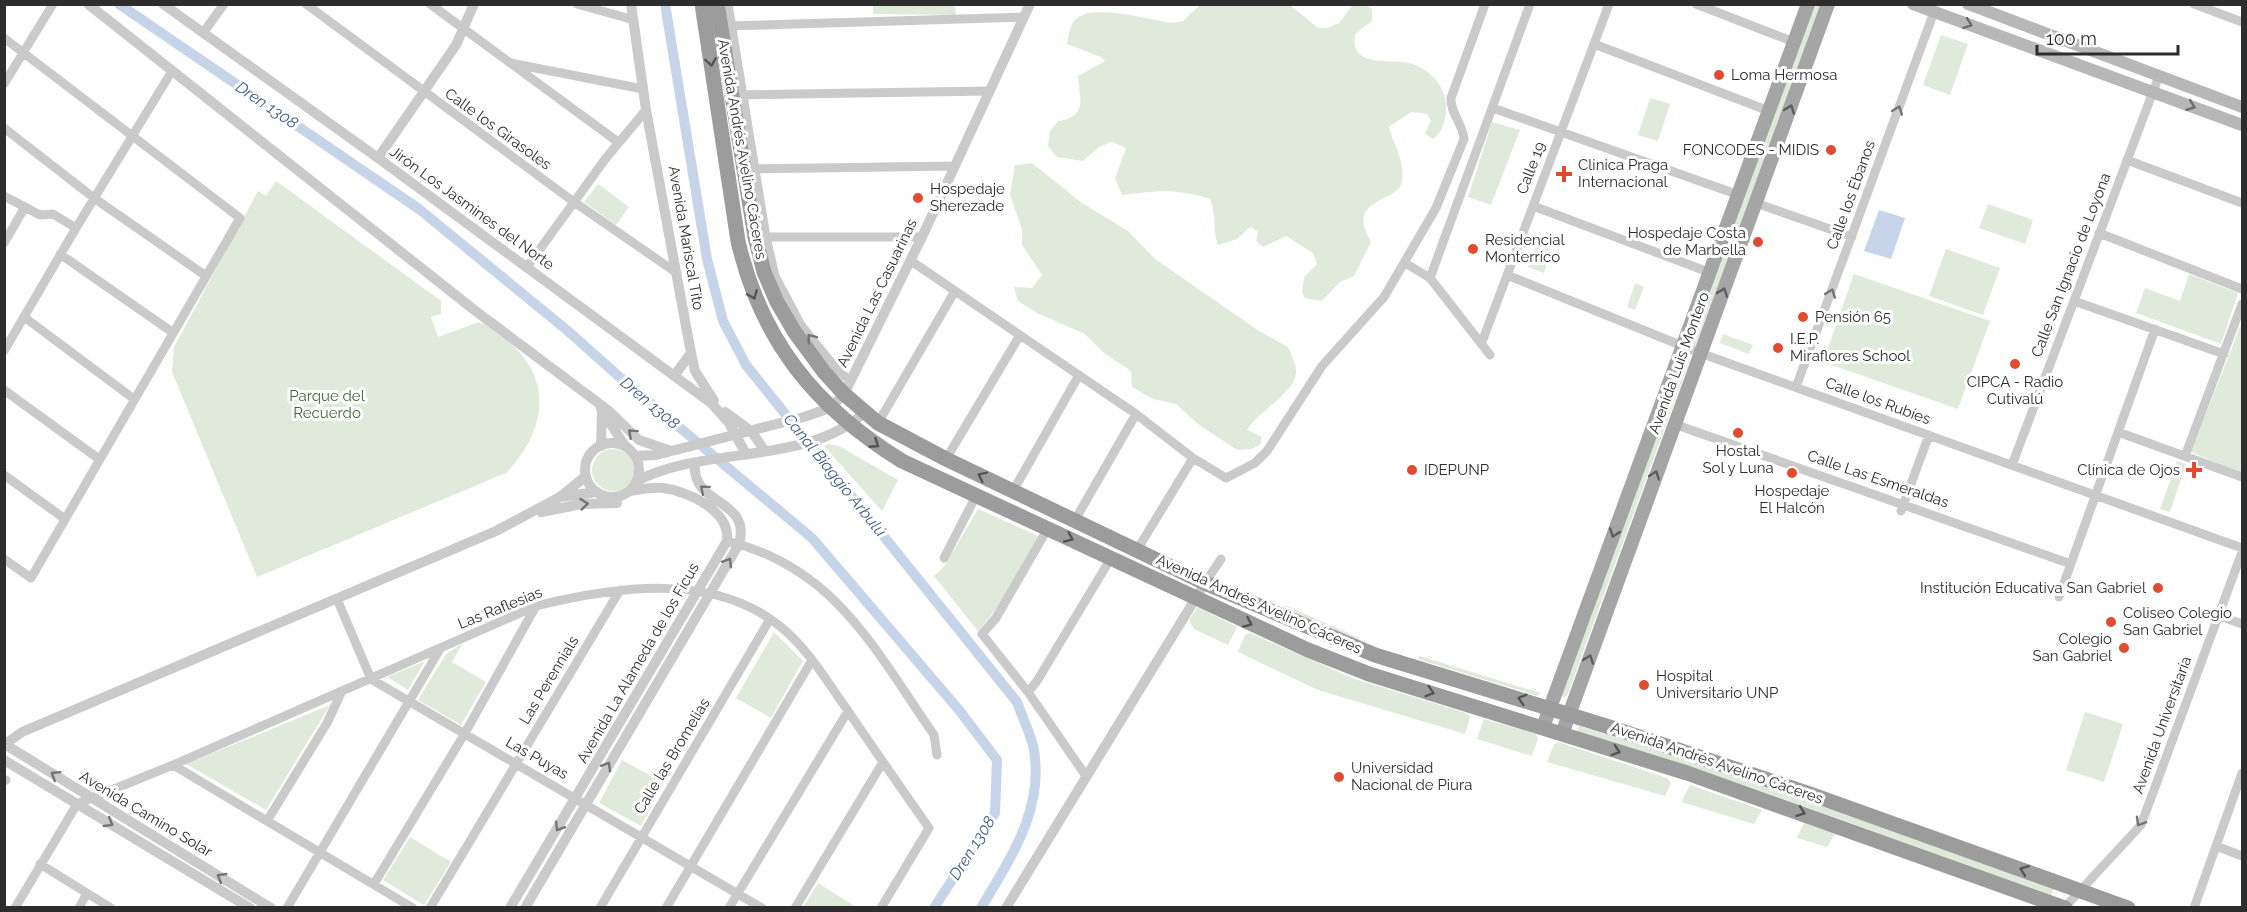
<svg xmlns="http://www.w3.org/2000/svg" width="2247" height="912" viewBox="0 0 2247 912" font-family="Raleway,sans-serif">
	<rect width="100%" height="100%" fill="#fff"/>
	<path fill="#dfeada" d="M873 5H955L956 15 873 14Z
		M1200 5H1290L1318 28H1328L1339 23 1352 6 1365 5 1372 9V21L1355 34C1354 44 1354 52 1364 57 1380 65 1399 58 1415 65 1439 75 1453 99 1443 125 1441 131 1439 135 1433 139L1425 134 1431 121 1427 114 1411 112 1389 127C1394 146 1405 160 1402 181 1399 204 1344 196 1371 242L1354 276 1340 282 1322 301 1305 298 1302 293 1304 277 1317 264 1313 253 1286 236 1263 247 1256 241 1258 231 1250 227 1237 239 1218 245C1212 230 1217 215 1210 199 1174 188 1159 191 1122 195L1115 178 1126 148 1112 142 1099 147 1083 161 1057 157 1048 146 1050 131 1058 121C1089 117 1079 97 1078 76L1105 61 1101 57 1067 44C1069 35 1069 24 1077 18 1095 4 1148 19 1171 23L1183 21Z
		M1813 5H1822L1696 346 1690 343Z
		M1941 35 1968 44 1950 95 1923 85Z
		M1650 98 1670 104 1658 141 1638 135Z
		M1492 122 1520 130 1491 205 1468 197Z
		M1032 163 1082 203 1128 231 1155 259 1259 331 1288 347C1291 354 1295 362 1296 369 1298 392 1258 411 1247 430L1262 437 1260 445 1251 449 1237 450 1198 424 1176 404 1153 399 1132 387 1131 371 1104 353 1085 334 1037 313 1018 301 1014 287 1032 288 1042 275 1022 245V229L1010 195 1015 165Z
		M276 181 441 301V314L431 317 438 337 479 322C489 325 497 334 506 340 555 378 546 432 506 473L257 577 172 372 174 347 258 191 266 196Z
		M598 184 629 207 616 225 584 202Z
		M1988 204 2033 220 2025 244 1979 228Z
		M1536 246 1551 251 1544 273 1528 267Z
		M1946 249 2000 268 1983 315 1929 296Z
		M1854 274 1990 321 1958 409 1823 362Z
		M2189 274 2238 293 2221 344 2136 313 2145 288 2180 301Z
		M1635 283 1644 287 1635 310 1627 307Z
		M2242 322V474L2191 452Z
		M1723 334 1753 345 1749 354 1720 343Z
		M1688 355 1690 359 1567 696 1562 697 1560 694 1683 357Z
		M829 444 839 446 898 480 882 511 824 446Z
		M592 470a21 21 0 1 1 42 0a21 21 0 1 1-42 0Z
		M2177 461 2186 464 2170 512 2160 509Z
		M978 509 1038 536 999 606 978 631 934 576 943 568Z
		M1285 605 1359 638 1358 642 1283 608Z
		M1198 607 1237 627 1228 645 1194 629 1189 620Z
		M774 632 803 661 771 718 736 698Z
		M1250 633 1355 679 1466 713 1470 717 1465 734 1318 690 1238 652 1245 635Z
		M463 643 452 662 486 682 461 725 418 700 446 654Z
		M1420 656 1540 693 1538 696 1417 659Z
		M425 661 408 690 387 677Z
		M330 705 266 810 186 764Z
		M2085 712 2123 724 2104 782 2066 770Z
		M1484 719 1536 734 1538 739 1532 756 1477 739Z
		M1579 726 1720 769 2054 889 2051 895 1747 786 1576 733Z
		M1558 742 1667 778 1671 783 1665 796 1547 762 1554 744Z
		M622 760 664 783 641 826 599 803Z
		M1690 785 1762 810 1754 824 1681 802Z
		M1804 823 1835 834 1827 847 1797 838Z
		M410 837 451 862 424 905 383 880Z
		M818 883 856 907H803Z"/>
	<path fill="#c6d4ea" d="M1879 210 1905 218 1891 259 1864 251Z"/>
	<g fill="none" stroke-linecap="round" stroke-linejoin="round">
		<path stroke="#c6d4ea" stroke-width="10" d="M119 4 419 209 568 331 624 381 812 538 959 710 997 760 995 813 934 908
			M665 4 707 259 723 321 746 365 1017 702C1022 716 1029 731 1033 745 1046 807 1011 857 981 908"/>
		<path stroke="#cacaca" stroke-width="9" d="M306 4 574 202 677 273
			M430 4 618 142
			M577 4 634 20
			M728 4 766 237 775 276 801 325 838 371 851 381
			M1696 4 1794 42
			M2194 4 2242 22
			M727 26 1024 17
			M203 33 224 4
			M4 38 240 218 31 578 4 559
			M1594 44 1769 111
			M510 63 643 89
			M4 84 53 4
			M738 95 990 91
			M1493 108 1739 195
			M4 128 94 198 206 276
			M2127 160 2242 203
			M751 169 955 166
			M4 196 40 215 53 214 76 228
			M1756 203 1852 237
			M1533 206 1711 273
			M2099 233 2242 289
			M761 237H922
			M4 243 25 207
			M60 254 172 332
			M911 261 1136 414 1193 458 1226 478 1255 463 1267 451 1322 366 1384 297 1436 208 1464 139C1463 124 1450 113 1451 98L1485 4
			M1405 263 1430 278 1490 355
			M527 267 606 158 646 110
			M1507 275 1700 353 2242 548
			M1430 278 1530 4
			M2074 301 2224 354
			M24 317 134 399
			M1482 342 1609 4
			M4 351 76 228 172 71
			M1796 387 1934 12
			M4 390 99 459
			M878 423 955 291
			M1674 424 2071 564
			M2118 432 2242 477
			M2185 456 2242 304
			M946 459 1020 335
			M2012 465 2159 76
			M4 475 65 519
			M1013 491 1079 375
			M1901 511 1929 435
			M1075 520 1136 414
			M1048 528 996 618 982 634 1028 692 1086 776
			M727 541C835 567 875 650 934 735L937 755
			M1137 550 1193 458
			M944 558 976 496
			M1205 583 1221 559
			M2059 597 2155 329
			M337 599 371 679 762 908
			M2218 615 2242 624
			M1028 692 1037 681 1111 558
			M173 765 413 908
			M4 781 6 780
			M267 821 327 723 342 691
			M2216 846 2242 856
			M40 864 111 908
			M374 884 465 733 536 606
			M2065 907 2141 825 2242 552
			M15 908 77 804 173 765 536 606C614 587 713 571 781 627 808 649 826 680 846 708 873 748 901 788 929 828L881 908
			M79 908 87 893
			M287 908 440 649
			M430 908 620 590
			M600 908 770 619
			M666 908 812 660
			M729 908 848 711
			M795 908 883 762
			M2194 908 2242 773"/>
		<path stroke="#cacaca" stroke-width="10" d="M88 4 473 309 609 411 639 440 671 451
			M163 4 378 158 711 403 729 423 746 454
			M631 4 646 110 691 353 695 371 714 401
			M378 158 456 45 474 4
			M674 376 691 353
			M601 409 625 446
			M725 412 751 431 765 451
			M585 470a27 27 0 1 1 54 0a27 27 0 1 1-54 0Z
			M601 446 602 412
			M635 456 656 455 804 417 830 408 844 394 922 237 1030 4
			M637 481C704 445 807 466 865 412
			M560 497 597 492
			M541 512 582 504 617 503
			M4 745 22 732 496 531 560 497 586 476
			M6 745 271 908
			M4 760 250 908
			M510 908 727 541C731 511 688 491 663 488 652 487 641 489 630 491
			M525 908 739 544C752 498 691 506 695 464
			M1006 908 1205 583"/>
		<path stroke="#b7b7b7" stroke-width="12" d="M1913 4 2242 125
			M1968 4 2242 107"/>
		<path stroke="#a5a5a5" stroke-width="14" d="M1543 727 1808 4
			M1562 734 1828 4"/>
		<path stroke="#9c9c9c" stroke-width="15" d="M702 4 738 241C761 341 816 408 902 461L1308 650 1369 674 1687 773 2065 908
			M717 4 755 237 764 272 777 302 794 331 824 372 844 394 878 423 946 459 1205 583 1375 655 1616 729 1813 795 2128 908"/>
	</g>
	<defs><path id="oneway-chevron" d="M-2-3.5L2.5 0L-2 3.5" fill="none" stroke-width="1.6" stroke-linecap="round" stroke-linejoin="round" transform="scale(1.5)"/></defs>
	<g stroke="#6b6b6b">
		<use href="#oneway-chevron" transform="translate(1968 24) rotate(20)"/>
		<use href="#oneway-chevron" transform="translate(2191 106) rotate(21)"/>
	</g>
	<g stroke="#545454">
		<use href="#oneway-chevron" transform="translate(711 62) rotate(81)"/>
		<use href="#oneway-chevron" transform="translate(753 295) rotate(68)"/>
		<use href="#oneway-chevron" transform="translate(875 444) rotate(33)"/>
		<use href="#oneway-chevron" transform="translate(982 476) rotate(-154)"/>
		<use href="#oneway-chevron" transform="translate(1069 538) rotate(25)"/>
		<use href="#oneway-chevron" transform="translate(1248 623) rotate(24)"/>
		<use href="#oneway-chevron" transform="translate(1430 692) rotate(17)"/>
		<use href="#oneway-chevron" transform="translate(1522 699) rotate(-163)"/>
		<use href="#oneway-chevron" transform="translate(1616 751) rotate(18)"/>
		<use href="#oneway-chevron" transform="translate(1801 812) rotate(20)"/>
		<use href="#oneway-chevron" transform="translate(2024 870) rotate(-160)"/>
	</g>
	<g stroke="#5d5d5d">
		<use href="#oneway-chevron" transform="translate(1790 109) rotate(-70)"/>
		<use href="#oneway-chevron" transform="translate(1723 292) rotate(-70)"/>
		<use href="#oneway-chevron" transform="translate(1655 475) rotate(-70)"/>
		<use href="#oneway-chevron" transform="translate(1614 533) rotate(110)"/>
		<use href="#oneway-chevron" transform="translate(1589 659) rotate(-70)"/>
	</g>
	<g stroke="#747474">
		<use href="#oneway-chevron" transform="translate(1898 110) rotate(-70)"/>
		<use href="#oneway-chevron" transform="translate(1831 293) rotate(-70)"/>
		<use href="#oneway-chevron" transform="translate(811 338) rotate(-128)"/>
		<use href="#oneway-chevron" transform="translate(632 433) rotate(-138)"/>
		<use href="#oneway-chevron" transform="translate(704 489) rotate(-140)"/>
		<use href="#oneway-chevron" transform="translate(584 504) rotate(-6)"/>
		<use href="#oneway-chevron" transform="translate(728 562) rotate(-59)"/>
		<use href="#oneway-chevron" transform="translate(607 766) rotate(-59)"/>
		<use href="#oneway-chevron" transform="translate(55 775) rotate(-148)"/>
		<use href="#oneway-chevron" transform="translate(2140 822) rotate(120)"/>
		<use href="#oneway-chevron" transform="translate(109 823) rotate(31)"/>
		<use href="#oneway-chevron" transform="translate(559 827) rotate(121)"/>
		<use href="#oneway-chevron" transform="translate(221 877) rotate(-149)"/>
	</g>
	<g fill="#e14c31" stroke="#fff" stroke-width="2">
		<circle cx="1719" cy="75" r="6"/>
		<circle cx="1831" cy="150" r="6"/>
		<path d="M1561 165h6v6h6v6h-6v6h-6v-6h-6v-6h6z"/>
		<circle cx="918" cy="198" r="6"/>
		<circle cx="1758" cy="242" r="6"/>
		<circle cx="1473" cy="249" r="6"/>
		<circle cx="1803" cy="317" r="6"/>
		<circle cx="1778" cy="348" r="6"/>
		<circle cx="2015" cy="364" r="6"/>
		<circle cx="1738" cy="433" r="6"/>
		<circle cx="1412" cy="470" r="6"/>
		<path d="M2191 461h6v6h6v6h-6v6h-6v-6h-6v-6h6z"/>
		<circle cx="1792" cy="473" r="6"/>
		<circle cx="2158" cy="588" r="6"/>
		<circle cx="2111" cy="622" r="6"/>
		<circle cx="2124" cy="648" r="6"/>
		<circle cx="1644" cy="685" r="6"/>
		<circle cx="1339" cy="777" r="6"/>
	</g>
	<g text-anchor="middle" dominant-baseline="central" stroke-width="6" stroke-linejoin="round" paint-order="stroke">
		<g font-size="15" fill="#2d2d2d" stroke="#fff" text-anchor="start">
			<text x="1731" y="75">Loma Hermosa</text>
			<text x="1819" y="150" text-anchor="end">FONCODES - MIDIS</text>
			<text x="1578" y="165">Clinica Praga<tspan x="1578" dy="17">Internacional</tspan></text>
			<text x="930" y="189">Hospedaje<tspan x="930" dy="17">Sherezade</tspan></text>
			<text x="1746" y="233" text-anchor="end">Hospedaje Costa<tspan x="1746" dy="17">de Marbella</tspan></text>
			<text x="1485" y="240">Residencial<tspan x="1485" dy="17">Monterrico</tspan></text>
			<text x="1815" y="317">Pensión 65</text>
			<text x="1790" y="339">I.E.P.<tspan x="1790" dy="17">Miraflores School</tspan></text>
			<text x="2015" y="382" text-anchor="middle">CIPCA - Radio<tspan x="2015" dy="17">Cutivalú</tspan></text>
			<text x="1738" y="451" text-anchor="middle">Hostal<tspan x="1738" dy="17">Sol y Luna</tspan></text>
			<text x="1424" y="470">IDEPUNP</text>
			<text x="2180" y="470" text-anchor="end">Clínica de Ojos</text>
			<text x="1792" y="491" text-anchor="middle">Hospedaje<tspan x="1792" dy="17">El Halcón</tspan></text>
			<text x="2146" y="588" text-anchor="end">Institución Educativa San Gabriel</text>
			<text x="2123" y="613">Coliseo Colegio<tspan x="2123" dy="17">San Gabriel</tspan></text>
			<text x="2112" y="639" text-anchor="end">Colegio<tspan x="2112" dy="17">San Gabriel</tspan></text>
			<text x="1656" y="676">Hospital<tspan x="1656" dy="17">Universitario UNP</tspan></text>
			<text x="1351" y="768">Universidad<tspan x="1351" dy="17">Nacional de Piura</tspan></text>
		</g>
		<g font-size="15" fill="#2d2d2d" stroke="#fff">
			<text transform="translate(498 129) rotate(36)">Calle los Girasoles</text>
			<text transform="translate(742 149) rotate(80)">Avenida Andrés Avelino Cáceres</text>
			<text transform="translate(1531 168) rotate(-69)">Calle 19</text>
			<text transform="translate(1851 195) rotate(-70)">Calle los Ébanos</text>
			<text transform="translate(472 208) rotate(36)">Jirón Los Jasmines del Norte</text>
			<text transform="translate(686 238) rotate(80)">Avenida Mariscal Tito</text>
			<text transform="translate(2071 265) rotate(-69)">Calle San Ignacio de Loyona</text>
			<text transform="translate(877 293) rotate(-64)">Avenida Las Casuarinas</text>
			<text transform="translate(1679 363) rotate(-70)">Avenida Luis Montero</text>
			<text transform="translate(1878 401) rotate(20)">Calle los Rubíes</text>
			<text transform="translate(1878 479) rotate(19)">Calle Las Esmeraldas</text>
			<text transform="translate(1259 604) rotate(24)">Avenida Andrés Avelino Cáceres</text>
			<text transform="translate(500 608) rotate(-22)">Las Raflesias</text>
			<text transform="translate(638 663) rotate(-60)">Avenida La Alameda de los Ficus</text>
			<text transform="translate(549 680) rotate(-59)">Las Perennials</text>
			<text transform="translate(2162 725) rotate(-70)">Avenida Universitaría</text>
			<text transform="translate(672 756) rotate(-59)">Calle las Bromelias</text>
			<text transform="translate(537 758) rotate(30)">Las Puyas</text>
			<text transform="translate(1717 763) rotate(19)">Avenida Andrés Avelino Cáceres</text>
			<text transform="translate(146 814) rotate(31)">Avenida Camino Solar</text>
		</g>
		<g font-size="15" fill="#46673b" stroke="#fff">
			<text x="327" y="396">Parque del<tspan x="327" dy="17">Recuerdo</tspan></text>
		</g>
		<g font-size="16" font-style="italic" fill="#3d5c8d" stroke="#fff">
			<text transform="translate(267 105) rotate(34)">Dren 1308</text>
			<text transform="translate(650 403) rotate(40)">Dren 1308</text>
			<text transform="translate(835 475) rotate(51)">Canal Biaggio Arbulú</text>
			<text transform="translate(972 848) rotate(-58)">Dren 1308</text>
		</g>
	</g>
	<rect width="2247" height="912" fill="none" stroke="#2d2d2d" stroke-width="12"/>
	<path d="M2037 45v9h141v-9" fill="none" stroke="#2d2d2d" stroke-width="3"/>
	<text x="2046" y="45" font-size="18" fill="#2d2d2d" stroke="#ffffff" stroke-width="4.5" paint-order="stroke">100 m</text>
</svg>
